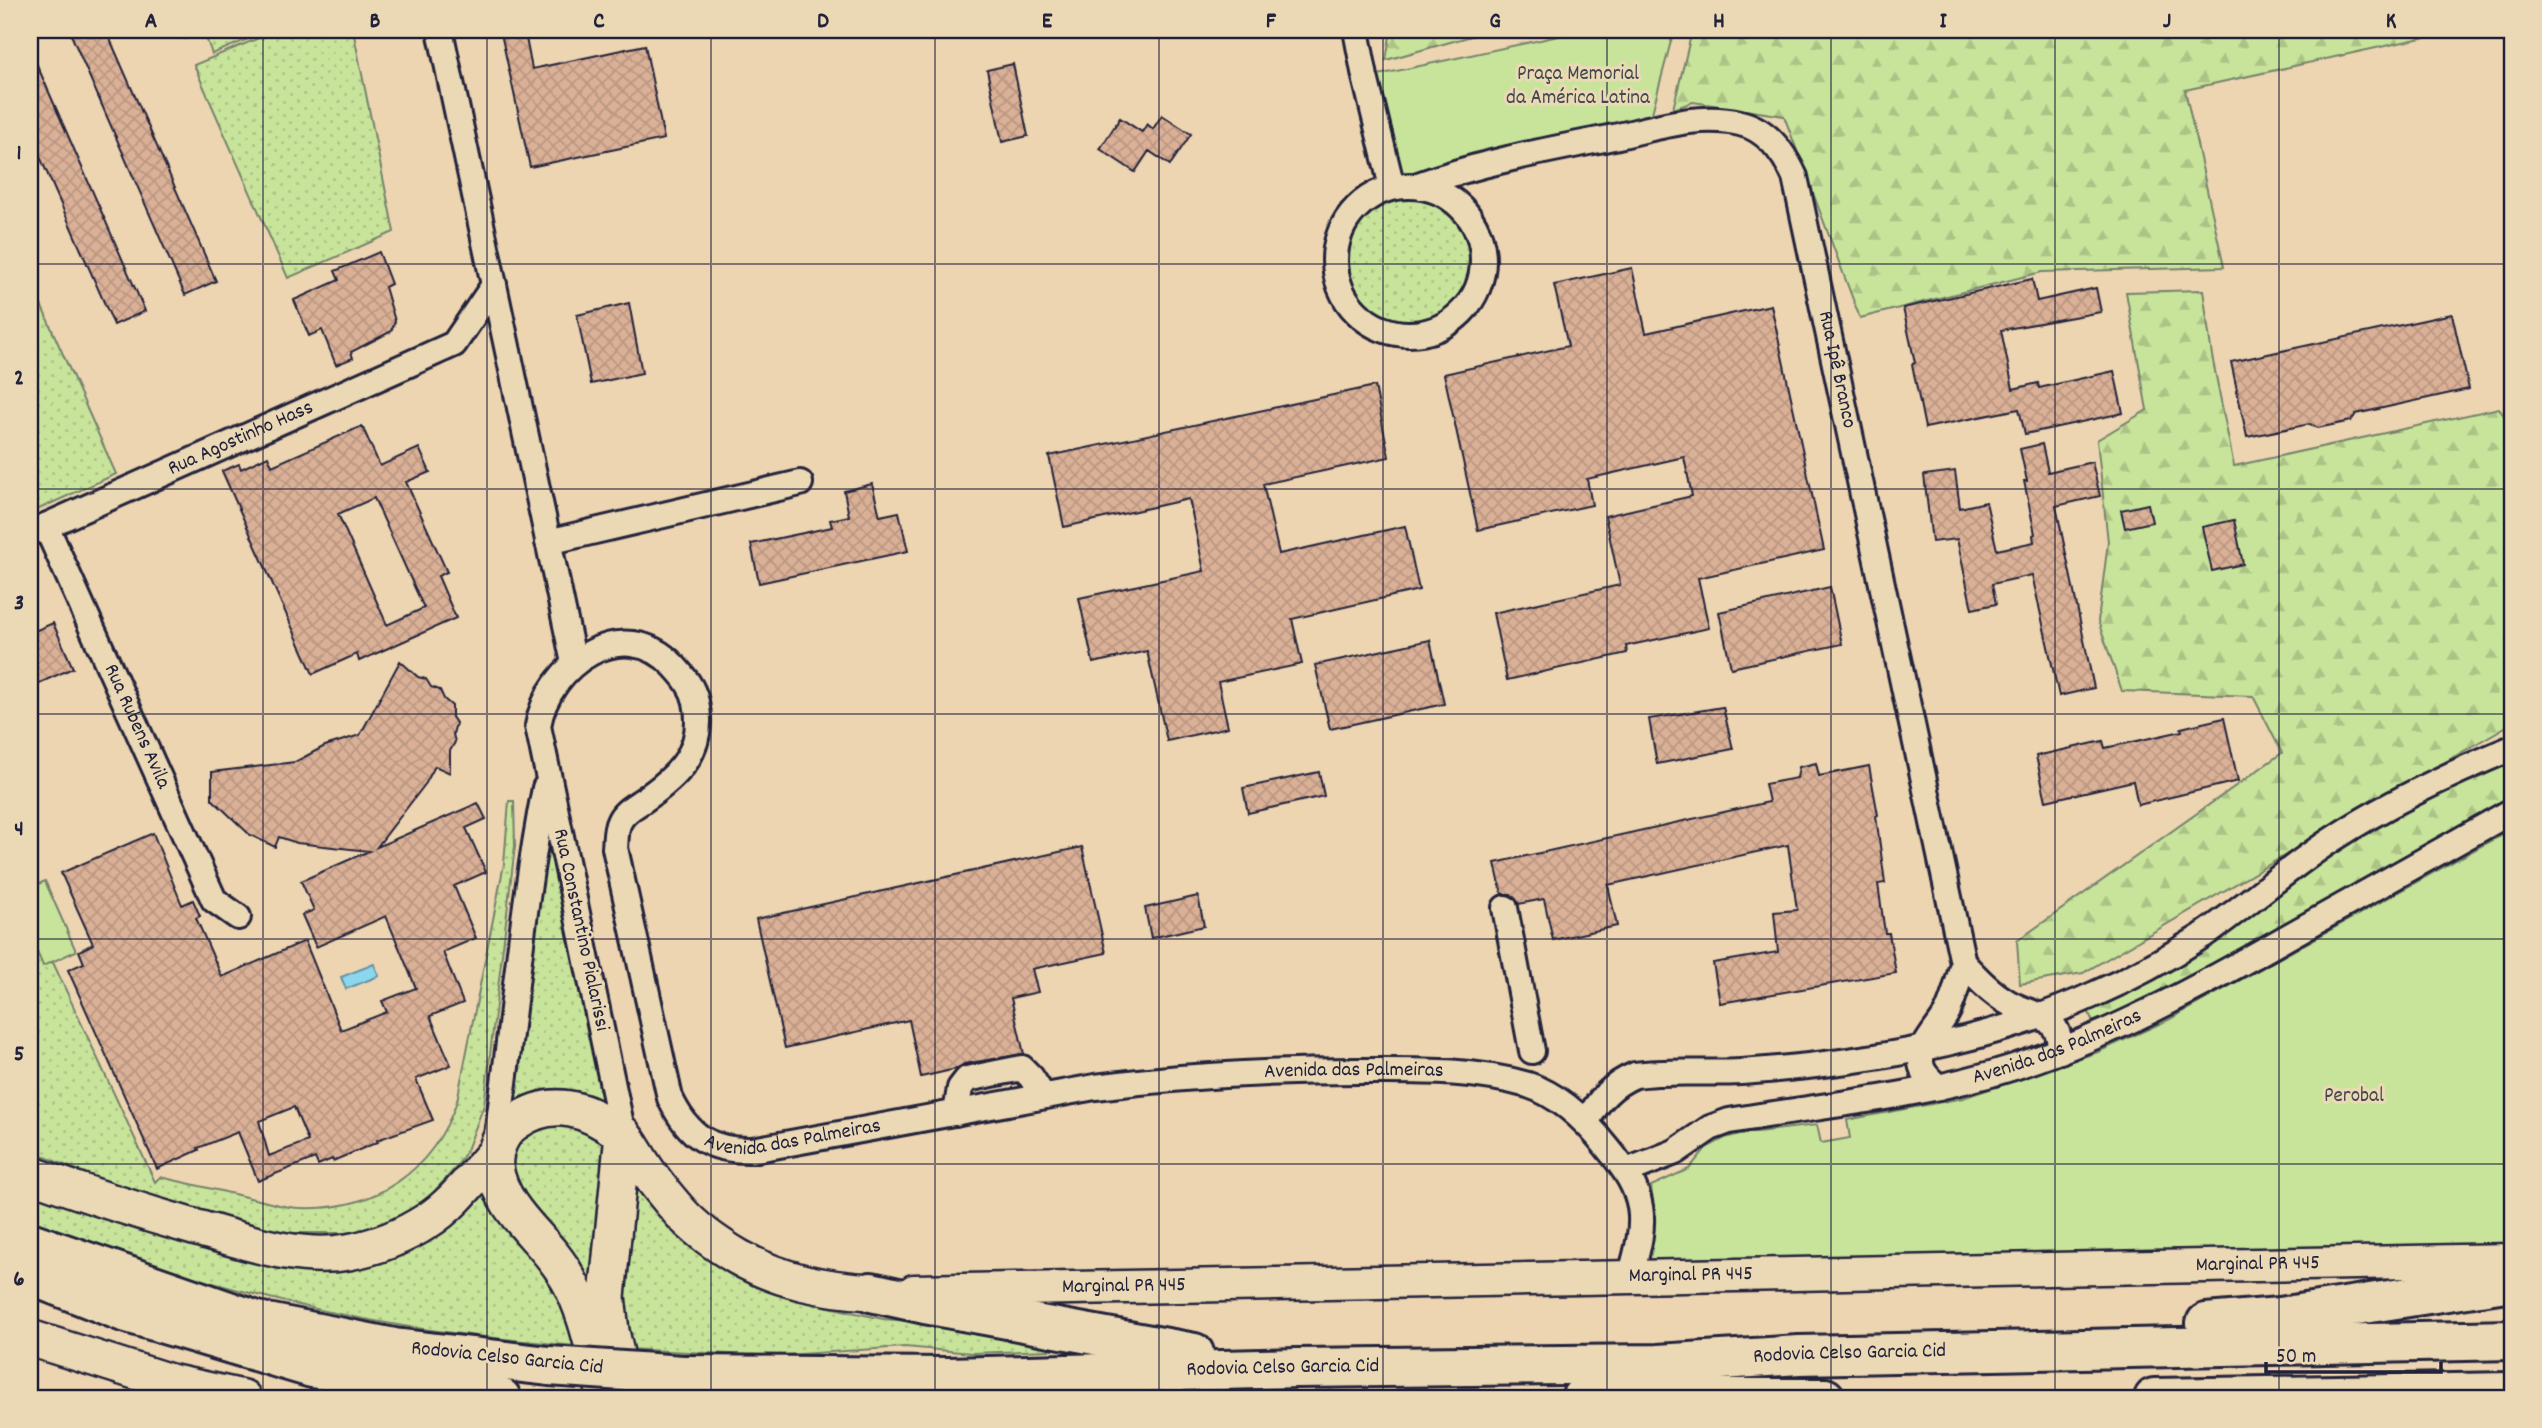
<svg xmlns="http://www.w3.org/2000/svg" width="2542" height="1428" viewBox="0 0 2542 1428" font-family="Dekko,sans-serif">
	<defs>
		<pattern id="grass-dots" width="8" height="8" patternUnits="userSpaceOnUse" patternTransform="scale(1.75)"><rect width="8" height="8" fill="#c8e49b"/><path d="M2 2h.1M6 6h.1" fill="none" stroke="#acc386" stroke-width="1.8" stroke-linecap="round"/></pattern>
		<pattern id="forest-firs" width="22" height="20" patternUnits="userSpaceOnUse" patternTransform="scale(1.75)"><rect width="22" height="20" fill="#c8e49b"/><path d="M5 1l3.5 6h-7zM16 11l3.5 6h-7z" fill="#acc386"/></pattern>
		<pattern id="building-cross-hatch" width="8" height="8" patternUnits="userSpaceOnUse" patternTransform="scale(1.75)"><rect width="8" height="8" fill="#dab096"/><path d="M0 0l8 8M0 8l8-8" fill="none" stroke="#bb9782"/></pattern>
	</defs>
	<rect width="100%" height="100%" fill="#edd5b2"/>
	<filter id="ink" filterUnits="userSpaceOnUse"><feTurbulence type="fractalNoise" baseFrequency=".0143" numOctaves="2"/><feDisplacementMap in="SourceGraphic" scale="14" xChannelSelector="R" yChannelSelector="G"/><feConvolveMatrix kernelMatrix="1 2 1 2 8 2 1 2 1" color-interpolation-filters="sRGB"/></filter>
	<g filter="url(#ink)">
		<path fill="url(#grass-dots)" stroke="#75836b" stroke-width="2" d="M179 30H270L212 54 205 35 184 39Z
			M278 30H353L394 232 288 278 194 65Z
			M1348 261a62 62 0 1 1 124 0a62 62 0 1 1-124 0Z
			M30 280 116 474 30 513Z
			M509 801H514L515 846 484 1105 467 1150 457 1166 431 1195 416 1208 398 1218 362 1231 344 1233H285L207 1213 145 1197 30 1151V913L155 1182 160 1177C191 1184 222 1191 254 1199 269 1202 286 1208 301 1208 375 1211 433 1171 457 1101L504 864Z
			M552 838 589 1035 605 1103 513 1112 545 847Z
			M564 1119 605 1142 595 1298 537 1221 508 1165C523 1127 528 1132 564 1119Z
			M636 1183 775 1291 802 1301 883 1319 977 1326 1049 1345V1350L972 1353 905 1347 770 1356 627 1349 620 1317 626 1211Z
			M482 1184 549 1273 577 1346C519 1341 461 1335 403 1326 276 1305 152 1267 30 1226V1191L314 1266Z"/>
		<path fill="url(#forest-firs)" stroke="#75836b" stroke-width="2" d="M1391 30H1493L1386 60Z
			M1700 30H2458L2185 90 2224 267 2042 272 1860 318 1784 116 1693 102 1673 109 1692 31Z
			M2203 290 2212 356 2234 466 2499 408 2512 428V723L2083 973 2020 984 2017 941 2282 753 2253 696 2122 691 2098 621 2108 542 2097 440 2147 410 2126 292Z
			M2512 759V795L2180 983 2094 1025 2088 1010 2198 953 2349 843 2491 767Z"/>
		<path fill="#c8e49b" stroke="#75836b" stroke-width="2" d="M1586 30H1674L1648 128 1392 181 1369 77Z
			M2512 829V1251L1647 1269C1652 1241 1656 1215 1651 1186L1689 1169 1706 1148 1725 1138 1740 1134 1817 1125 1821 1143 1850 1138 1847 1120 1963 1098 2098 1052 2170 1019Z
			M45 881 76 951 43 966 30 935V888Z"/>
		<path fill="#8cd7ed" stroke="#628fa6" stroke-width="2" d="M374 964 379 976 346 989 341 977Z"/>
		<path fill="url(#building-cross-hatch)" stroke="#22223b" stroke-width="2" fill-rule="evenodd" d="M69 30H106L216 281 185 295Z
			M525 33 532 69 645 45 664 139 530 167 502 38Z
			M30 49 145 311 114 325 30 134Z
			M1013 64 1028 136 1002 142 987 70Z
			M1162 115 1191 134 1170 165 1149 151 1135 172 1100 149 1120 118 1142 132 1147 124 1153 129Z
			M379 252 391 284 385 287 395 321 393 327 390 332 351 352 353 358 336 365 322 330 309 336 294 300 339 280 335 271Z
			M1632 268 1646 333 1771 305 1824 550 1698 578 1709 628 1626 646 1627 653 1507 680 1493 613 1620 585 1605 516 1692 496 1684 457 1587 479 1592 505 1478 530 1444 374 1568 346 1554 285Z
			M2032 279 2037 301 2096 288 2101 312 2001 330 2013 389 2038 383 2039 388 2114 371 2123 413 2025 434 2019 409 1925 428 1912 364 1915 363 1903 308Z
			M629 303 642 373 591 384 577 315Z
			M2452 314 2469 389 2356 414 2351 421 2318 428 2310 424 2247 437 2231 362Z
			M1375 386 1389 457 1263 484 1279 554 1405 526 1419 590 1292 619 1302 664 1218 682 1228 727 1167 741 1147 651 1093 663 1079 598 1204 571 1189 499 1064 527 1049 456Z
			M362 426 380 466 419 448 430 472 406 482 447 572 438 576 456 618 359 661 357 654 313 674 222 471 239 464 241 469 268 456 272 466ZM374 498 424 608 387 625 338 514Z
			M2042 444 2048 472 2092 462 2100 496 2056 506 2094 688 2059 696 2032 575 1992 584 1996 604 1972 609 1957 539 1932 542 1924 475 1955 471 1960 508 1986 502 1997 550 2034 542 2033 535 2035 534 2024 481H2027L2020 449Z
			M872 484 880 516 899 512 908 551 759 583 751 544 832 527 830 520 849 516 844 491Z
			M2148 504 2152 522 2125 528 2121 510Z
			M2234 520 2243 564 2212 571 2202 527Z
			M1830 587 1842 644 1731 668 1719 612Z
			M53 623 73 668 35 685 30 673V633Z
			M1430 640 1444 704 1330 729 1315 665Z
			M400 661 418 677 426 679 431 687 440 690 444 699 452 706V717L456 723 453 734 455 742 450 751V773L435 766 426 783 377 847 478 803 486 819 466 828 486 872 454 886 476 938 443 952 463 1003 430 1016 451 1065 416 1079 433 1120 377 1140 378 1142 333 1161 332 1159 318 1165 315 1158 258 1181 238 1132 198 1148 199 1150 157 1169 68 970 84 963 79 951 93 944 61 873 153 833 182 905 193 900 200 916 196 918 222 977 305 941 341 1030 387 1012 382 1001 416 988 386 916 316 947 302 915 314 910 301 881 369 851 297 843 279 837 275 847 250 835 212 799V772L295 762 325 746 360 735ZM294 1107 308 1141 269 1156 259 1121Z
			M1723 707 1733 749 1657 764 1649 719Z
			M2224 718 2238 781 2138 805 2133 781 2046 801 2036 756 2103 741 2105 748 2182 731 2181 728Z
			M1816 763 1819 776 1869 766 1878 815 1876 816 1885 883 1878 884 1885 933H1889L1896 973 1720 1003 1713 963 1778 952 1774 912 1797 910 1788 845 1608 885 1617 926 1553 940 1544 899 1519 904 1511 894H1502L1495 863 1769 802 1765 784 1797 778 1799 767Z
			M1319 772 1324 796 1248 813 1243 788Z
			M1082 847 1106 953 1032 969 1038 992 1011 998 1024 1054 964 1064 956 1069 921 1077 909 1020 785 1048 756 919Z
			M1198 896 1204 926 1151 938 1145 908Z"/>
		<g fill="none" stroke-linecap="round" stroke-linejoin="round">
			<g stroke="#22223b" stroke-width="30">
				<g id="minor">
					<path d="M440 30 574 663"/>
					<path d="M1356 30 1365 77 1392 187"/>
					<path id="s1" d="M1418 185C1482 162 1548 150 1614 137 1655 128 1699 113 1740 123 1767 129 1784 153 1795 177L1963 963C1959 980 1955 995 1948 1011 1940 1027 1923 1042 1921 1059 1920 1072 1930 1079 1938 1087"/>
					<circle cx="1409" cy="260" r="74"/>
					<path id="s2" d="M46 526 214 900 238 917"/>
					<path id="s3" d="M30 533 454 344 494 285"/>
					<path d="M548 542 800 483"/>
					<path d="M1505 908 1532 1051"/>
					<path d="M1963 963C1977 978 1991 993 2009 1003 2035 1017 2061 1014 2060 1051"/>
					<path d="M956 1113 960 1088 967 1079 1022 1068 1031 1077 1043 1096"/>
					<path d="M1587 1122C1597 1101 1613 1084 1635 1075 1670 1070 1705 1074 1741 1072 1857 1064 1989 1043 2095 994 2132 978 2168 958 2202 936 2247 905 2288 868 2333 839 2388 803 2452 773 2512 748"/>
					<path id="s4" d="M623 1134 538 726C548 665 623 612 674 666 684 677 693 687 696 702 706 750 679 776 642 801 633 807 623 812 619 822 615 830 616 840 615 848L670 1098C688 1136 710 1151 752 1150L1095 1087C1183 1076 1270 1071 1359 1071 1416 1071 1473 1069 1528 1085 1559 1095 1586 1121 1606 1146 1647 1195 1648 1217 1630 1277"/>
					<path d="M496 1143C513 1025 522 905 545 788"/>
					<path id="s5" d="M1627 1171 1675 1152 1710 1128 1729 1121C1824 1105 1921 1097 2014 1067 2112 1035 2202 986 2291 935 2365 894 2438 852 2512 811"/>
				</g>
			</g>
			<g stroke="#22223b" stroke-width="37">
				<g id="tertiary">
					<path id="s6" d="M914 1291 2512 1260"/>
				</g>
			</g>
			<g stroke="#22223b" stroke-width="40">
				<path id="secondary" d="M30 1174C85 1194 141 1212 197 1228 244 1241 299 1261 348 1252 376 1247 404 1236 427 1221 454 1204 474 1176 495 1153
					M30 1338 170 1382 243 1398
					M619 1367 611 1331 607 1297 623 1134
					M606 1398C595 1359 588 1313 567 1277 546 1238 502 1214 495 1167 493 1150 502 1131 516 1122 546 1101 575 1105 605 1123 611 1127 618 1130 623 1135 631 1143 637 1156 644 1166 654 1182 667 1197 680 1212 695 1229 718 1245 738 1257 780 1281 824 1289 871 1292"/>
			</g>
			<g stroke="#22223b" stroke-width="44">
				<g id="motorway">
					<path d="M30 1242 257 1321 394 1348 549 1366"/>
					<path d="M30 1275 124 1312 312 1368 501 1398"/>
					<path d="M871 1292 925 1304 1194 1353"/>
					<path d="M2206 1323 2280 1317 2512 1281"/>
					<path id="s7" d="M683 1375 948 1377 1297 1368 1658 1364 1799 1355 2512 1340"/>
					<path d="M1581 1398H1825"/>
					<path d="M2154 1398 2512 1392"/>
				</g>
			</g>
			<use href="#minor" stroke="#ebd9b6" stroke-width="24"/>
			<use href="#tertiary" stroke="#ebd9b6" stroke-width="32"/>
			<use href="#secondary" stroke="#ebd9b6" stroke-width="35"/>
			<use href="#motorway" stroke="#ebd9b6" stroke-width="38"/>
			<g stroke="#22223b" stroke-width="44" stroke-linecap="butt">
				<path id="motorway-bridge" d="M549 1366 683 1375"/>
			</g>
			<use href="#motorway-bridge" stroke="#ebd9b6" stroke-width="38"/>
		</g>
	</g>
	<path fill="none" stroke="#22223b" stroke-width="2" stroke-opacity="0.55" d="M263 30V1398M487 30V1398M711 30V1398M935 30V1398M1159 30V1398M1383 30V1398M1607 30V1398M1831 30V1398M2055 30V1398M2279 30V1398M30 264H2512M30 489H2512M30 714H2512M30 939H2512M30 1164H2512"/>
	<g text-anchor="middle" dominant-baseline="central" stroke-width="6" stroke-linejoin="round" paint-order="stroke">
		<g font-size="21" fill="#43494e" stroke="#ebd9b6">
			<text x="1578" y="75">Praça Memorial<tspan x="1578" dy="24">da América Latina</tspan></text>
			<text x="2354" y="1097">Perobal</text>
		</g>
		<g font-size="21" fill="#22223b" stroke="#ebd9b6">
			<text stroke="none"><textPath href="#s1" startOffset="607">Rua Ipê Branco</textPath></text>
			<text stroke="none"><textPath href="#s3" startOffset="231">Rua Agostinho Hass</textPath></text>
			<text stroke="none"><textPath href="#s2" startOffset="220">Rua Rubens Avila</textPath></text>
			<text transform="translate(580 930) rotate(78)">Rua Constantino Pialarissi</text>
			<text stroke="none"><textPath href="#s5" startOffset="452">Avenida das Palmeiras</textPath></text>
			<text stroke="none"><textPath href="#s4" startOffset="1792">Avenida das Palmeiras</textPath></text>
			<text stroke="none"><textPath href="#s4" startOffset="1225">Avenida das Palmeiras</textPath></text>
			<text stroke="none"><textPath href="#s6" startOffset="1344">Marginal PR 445</textPath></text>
			<text stroke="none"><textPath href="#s6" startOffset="777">Marginal PR 445</textPath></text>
			<text stroke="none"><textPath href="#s6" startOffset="210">Marginal PR 445</textPath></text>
			<text stroke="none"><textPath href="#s7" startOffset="1167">Rodovia Celso Garcia Cid</textPath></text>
			<text transform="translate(507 1359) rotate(6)">Rodovia Celso Garcia Cid</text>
			<text stroke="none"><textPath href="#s7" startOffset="600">Rodovia Celso Garcia Cid</textPath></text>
		</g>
	</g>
	<rect width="2542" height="1428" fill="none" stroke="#ebd9b6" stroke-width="77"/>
	<path d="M2266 1362v10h175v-10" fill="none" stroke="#22223b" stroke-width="3.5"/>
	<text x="2276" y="1362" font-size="21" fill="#22223b" stroke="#ebd9b6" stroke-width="5" paint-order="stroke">50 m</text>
	<rect x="38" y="38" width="2466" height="1352" fill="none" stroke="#22223b" stroke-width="2.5"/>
	<g font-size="23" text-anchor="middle" font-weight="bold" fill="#22223b">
		<text x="151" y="27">A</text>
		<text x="375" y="27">B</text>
		<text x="599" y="27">C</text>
		<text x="823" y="27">D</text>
		<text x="1047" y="27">E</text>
		<text x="1271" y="27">F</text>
		<text x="1495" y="27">G</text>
		<text x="1719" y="27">H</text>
		<text x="1943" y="27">I</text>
		<text x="2167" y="27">J</text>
		<text x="2391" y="27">K</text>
		<text x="19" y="159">1</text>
		<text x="19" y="384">2</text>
		<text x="19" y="609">3</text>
		<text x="19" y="835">4</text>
		<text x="19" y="1060">5</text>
		<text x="19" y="1285">6</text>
	</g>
</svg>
